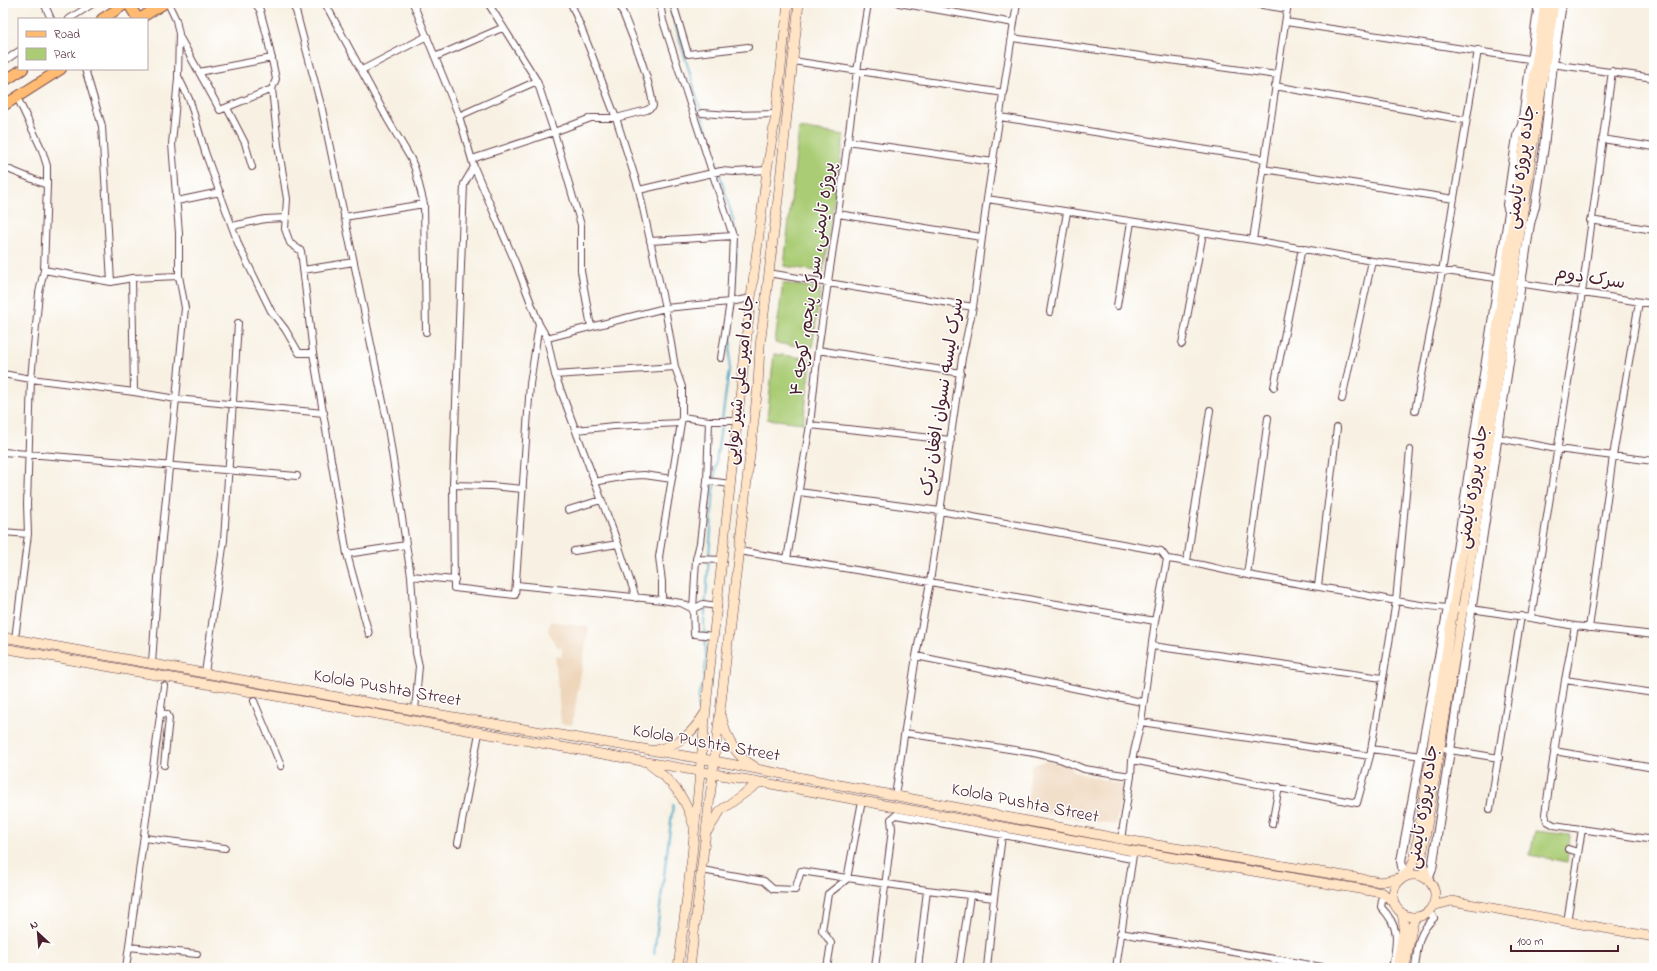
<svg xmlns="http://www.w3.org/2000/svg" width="1657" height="971" viewBox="0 0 1657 971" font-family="'Indie Flower','Playpen Sans Arabic',sans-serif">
	<rect width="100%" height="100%" fill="#fff"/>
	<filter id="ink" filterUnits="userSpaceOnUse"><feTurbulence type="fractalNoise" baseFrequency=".025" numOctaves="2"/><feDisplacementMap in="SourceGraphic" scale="8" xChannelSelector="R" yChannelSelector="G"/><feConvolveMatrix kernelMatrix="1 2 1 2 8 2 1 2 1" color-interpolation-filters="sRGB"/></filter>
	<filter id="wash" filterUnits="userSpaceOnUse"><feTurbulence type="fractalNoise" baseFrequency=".012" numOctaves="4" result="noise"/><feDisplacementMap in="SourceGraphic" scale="16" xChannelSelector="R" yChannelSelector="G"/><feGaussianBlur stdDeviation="0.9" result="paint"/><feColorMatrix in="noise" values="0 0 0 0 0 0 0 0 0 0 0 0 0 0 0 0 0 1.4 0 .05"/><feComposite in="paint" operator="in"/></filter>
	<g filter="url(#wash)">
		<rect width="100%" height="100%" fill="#f8f1e3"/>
		<path fill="#eed6bb" d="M550 621 589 627 572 725 561 724 555 656 562 657V648H558L548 631Z
			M1044 761 1061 762 1068 765 1075 772 1123 785 1116 825 1023 809 1025 797H1028L1031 766Z"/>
		<path fill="#aacc75" stroke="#7a7650" d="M799 128 844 135 823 272 784 266Z
			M783 283 821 289 812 348 775 343Z
			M774 354 812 359 803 423 767 419Z
			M1535 831 1570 835 1567 862 1530 855Z"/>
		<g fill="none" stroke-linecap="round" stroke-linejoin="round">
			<path stroke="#46a6c5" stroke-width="2" d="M669 3 733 219 737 243 729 370 716 462 704 624 706 660 703 685 699 692 698 710
				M654 954 673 805"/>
		</g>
	</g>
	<g filter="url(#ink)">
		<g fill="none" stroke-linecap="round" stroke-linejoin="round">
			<g stroke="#643e47" stroke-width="8">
				<path id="minor" d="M44 3 51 19
					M168 3 176 20 179 34 178 76 190 101 205 152 239 246 271 311 285 329 299 353H313L347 554 369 634
					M255 3 260 10 267 36 276 79 272 89 278 145 287 199 285 229 290 243 301 251 313 353
					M291 3 296 11 322 109 387 421 411 576 416 653 419 666 415 710
					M325 3 388 120 411 159 415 169 424 204 426 332
					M413 3 459 116 474 167 516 264 539 324 547 338 555 375 618 544 636 598
					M488 3 537 81 554 132 581 225V271L591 327
					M571 3 590 50 616 118 639 190 665 308 675 367 682 387V417L659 557 662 582V600
					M660 3 663 21 733 236 730 302 721 358
					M673 3 688 54 748 47
					M899 3 1014 23
					M1250 3 1287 9
					M69 19 94 3
					M1286 22 1535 60
					M179 36 220 110 272 89
					M1012 38 1277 75
					M435 57 502 28
					M793 61 1004 93
					M3 62 19 51
					M1551 64 1654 78
					M85 69 102 126 111 282
					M362 70 427 36
					M199 72 272 58
					M1275 86 1465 120
					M227 108 245 143 252 167
					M702 113 730 115 776 114
					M459 116 537 81
					M1000 117 1264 159
					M1602 139 1654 147
					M847 141 993 162
					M472 159 554 132 591 118H616L647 110 653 106C649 74 631 34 619 3
					M3 167 47 185
					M474 167 464 184 453 485 454 588 515 595 530 384 539 324
					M1263 169 1454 199
					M639 190 721 171 735 172 767 170
					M987 199 1253 240 1372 261 1503 279
					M177 201 220 192
					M838 214 981 237
					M344 217 424 204
					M1590 220 1654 230
					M232 226 265 219 286 218
					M1253 240 1288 3
					M650 241 733 236
					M44 270 111 282 132 278 179 276
					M303 270 354 262
					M768 273 973 307
					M132 278 134 392
					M1518 283 1654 304
					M1117 306 1131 222
					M1050 312 1067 212
					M547 338 665 308 730 302 751 298
					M1182 344 1203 233
					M818 350 961 373
					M3 374 31 379 134 392 176 399 324 413
					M555 375 675 367
					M1274 387 1302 248
					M1342 399 1372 261
					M1415 411 1442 272 1478 50
					M682 417 709 421H738
					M709 421 707 481 700 543 696 559 693 609 694 634 714 636
					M810 425 951 440
					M576 430 614 426 681 423
					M1498 438 1557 449 1654 461
					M3 452 297 476
					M707 481 731 484
					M594 482 627 476 644 475 672 479
					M453 485 491 486 523 489
					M799 492 940 511 1161 551 1167 559C1194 562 1221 570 1248 575 1285 582 1322 587 1359 594 1396 601 1434 609 1471 609L1531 618 1575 626 1654 635
					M568 510 601 500
					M3 532 28 534
					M574 551 618 544
					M739 551 930 582 1155 621
					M347 554 406 545
					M696 559 723 560
					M787 559 810 425 818 350 838 214 857 71 868 3
					M1187 561 1210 410
					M1247 575 1268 418
					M411 576 455 580
					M517 585 662 600 681 603 693 609 703 604 718 606
					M1318 586 1337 428
					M1531 618 1582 293 1612 71
					M1575 626 1565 680 1545 814 1547 821 1554 825 1654 840
					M1589 628 1613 456 1639 302
					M15 639 28 534 27 504 31 379 39 293 44 270 47 185V166L42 150 17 97
					M1152 646 1382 678
					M916 656 1142 702
					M152 663 158 578 185 308 179 276V233L172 144 178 78
					M205 673 224 540 238 323
					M1565 680 1654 693
					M254 701 281 766
					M160 713 167 714 169 718 164 765
					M1141 722 1370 756
					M905 733 1034 753 1060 759 1084 769 1131 776
					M1438 748 1499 758
					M1371 749 1429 757
					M1554 751 1654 768
					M1132 760 1357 803 1370 756 1396 601 1410 450
					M895 796 916 656 930 582 962 358 973 307 987 199 1017 3
					M1490 809 1521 616
					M1272 824 1279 787
					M144 838 225 848
					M1121 839 1131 776 1132 760 1141 722 1155 621 1167 559
					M458 843 479 733
					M1568 849 1578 852
					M702 870 764 881 773 889 795 890 801 871 927 890 994 898 1002 836
					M1383 893 1381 907C1401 928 1397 941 1392 968
					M1567 922 1582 829
					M1120 933 1328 968
					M129 947 197 954
					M126 968 164 686
					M827 968 831 943 822 930 828 894 847 879 862 801
					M875 968 892 829 891 819 896 815 1132 859
					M918 968 927 890
					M959 968 970 896
					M987 968 994 898
					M1116 968 1133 855
					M1415 968C1418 946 1417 934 1434 918L1428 911"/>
			</g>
			<g stroke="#643e47" stroke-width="10">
				<path id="tertiary" d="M1404 877 1401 861 1448 608 1509 212 1507 205 1517 136 1522 125 1539 3
					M1428 880 1432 869 1530 224 1535 206 1544 147 1553 64 1562 3"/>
			</g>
			<g stroke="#643e47" stroke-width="10">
				<path id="secondary" d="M3 637 371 703 715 761 1121 839 1381 882C1403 877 1407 879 1415 857L1453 609 1482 432 1545 3
					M3 648 760 782 1133 851 1383 893 1394 903
					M722 718C726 738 735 756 754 766
					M656 750C680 744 692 734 705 713
					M650 765C672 781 686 798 693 824
					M708 830 721 810 760 782
					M1393 896a21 21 0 1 1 42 0a21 21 0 1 1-42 0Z
					M1428 880 1423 867 1422 856C1435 773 1449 690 1463 607 1495 406 1524 205 1554 3
					M1432 906 1452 901 1654 937
					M678 968 692 856 709 677 751 298 767 170 776 114 788 3
					M690 968 758 386 760 346 778 199 799 3
					M1397 968 1404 926 1402 913
					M1405 968 1412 927 1415 917"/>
			</g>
			<g stroke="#643e47" stroke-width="12">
				<path id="primary" d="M128 3 138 19
					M102 19 127 3
					M139 19 165 3
					M3 82 23 69
					M3 106 61 69"/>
			</g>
			<use href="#minor" stroke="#fff" stroke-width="6"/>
			<use href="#tertiary" stroke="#fff" stroke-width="8"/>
			<use href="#secondary" stroke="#ffe4c6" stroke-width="9"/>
			<use href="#primary" stroke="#ffbb71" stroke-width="10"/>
		</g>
	</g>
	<g text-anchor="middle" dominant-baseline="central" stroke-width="3" stroke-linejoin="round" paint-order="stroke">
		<g font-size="18" fill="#4a1f2b" stroke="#fff">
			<text transform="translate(1522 167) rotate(-82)">جاده پروژه تایمنی</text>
			<text transform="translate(814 279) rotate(-82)">پروژه تایمنی، سرک پنجم، کوچه ۴</text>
			<text transform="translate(1590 279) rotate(9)">سرک دوم</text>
			<text transform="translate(741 380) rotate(-84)">جاده امیر علی شیر نوایی</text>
			<text transform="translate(943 397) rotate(-81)">سرک لیسه نسوان افغان‌ ترک</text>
			<text transform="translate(1474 487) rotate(-81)">جاده پروژه تایمنی</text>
			<text transform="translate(387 689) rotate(10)">Kolola Pushta Street</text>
			<text transform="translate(706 744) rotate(10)">Kolola Pushta Street</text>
			<text transform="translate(1025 804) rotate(11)">Kolola Pushta Street</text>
			<text transform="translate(1424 807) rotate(-81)">جاده پروژه تایمنی</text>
		</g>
	</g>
	<rect width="1657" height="971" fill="none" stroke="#fff" stroke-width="16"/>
	<rect x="18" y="18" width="130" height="52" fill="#ffffff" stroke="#b7a5aa"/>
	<rect x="26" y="31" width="20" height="6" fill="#ffbb71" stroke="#b7a5aa"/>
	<text x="54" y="38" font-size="12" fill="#4a1f2b">Road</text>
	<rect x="26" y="48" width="20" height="12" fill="#aacc75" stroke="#b7a5aa"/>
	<text x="54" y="58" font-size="12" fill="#4a1f2b">Park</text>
	<g transform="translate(38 933) rotate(334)" stroke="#ffffff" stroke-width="3" paint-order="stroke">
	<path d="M0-3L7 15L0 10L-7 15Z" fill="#4a1f2b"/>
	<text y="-6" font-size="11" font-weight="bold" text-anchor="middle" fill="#4a1f2b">N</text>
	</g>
	<path d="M1511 945v6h107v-6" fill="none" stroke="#4a1f2b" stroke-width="2"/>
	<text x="1517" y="945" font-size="12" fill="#4a1f2b" stroke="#ffffff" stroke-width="3" paint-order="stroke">100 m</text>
</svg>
